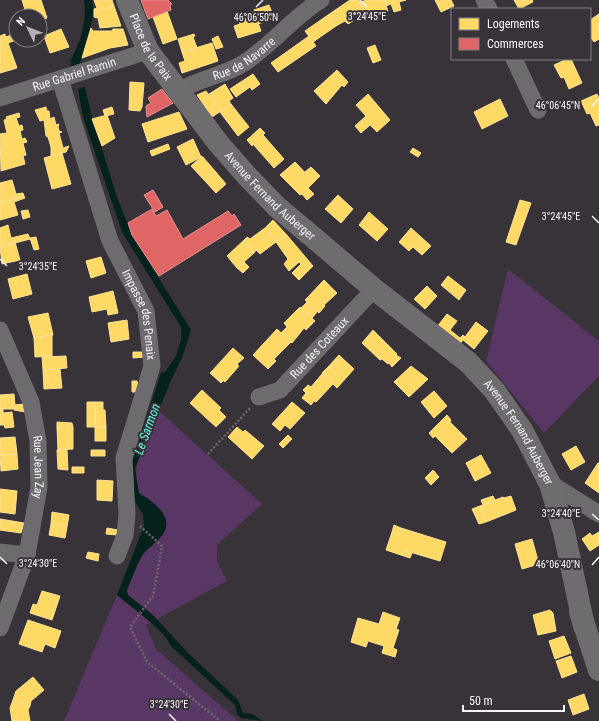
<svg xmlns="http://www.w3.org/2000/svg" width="599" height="721" viewBox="0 0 599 721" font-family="'Roboto Condensed',sans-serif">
	<rect width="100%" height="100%" fill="#373338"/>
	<path fill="#593764" d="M508 269 599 341V376L544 433 486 361Z
		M158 410 262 504 217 545V561L227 581 146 625 156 649 238 721H64L117 595 166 519C159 512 144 501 139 493 127 473 151 430 158 410Z"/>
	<path fill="#05211c" d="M84 0H92L94 13 82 58 79 65 70 67 72 62 70 61C81 42 87 22 84 0Z
		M85 87 92 117 117 197 132 235 191 330 182 358 172 378 135 468 139 493C154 502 178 519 160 538 155 544 146 549 142 556 136 566 132 579 127 590L128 595 153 615 187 652 238 700 243 713 252 714 263 721 241 718 237 714 235 705 170 645C168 633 127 604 117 595L144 526 143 514 132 497 131 464 161 373 165 372 176 356 181 340V327L122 232 83 117 78 89Z"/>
	<path fill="#ffd966" stroke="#fde192" d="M22 0H41L47 18 40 21V16H27Z
		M94 0H112L114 6 94 13V9L97 8Z
		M350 0H359L362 9 350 17 353 21 348 24 345 21 336 26 328 15Z
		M367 0H384L388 11 366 19 360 2Z
		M384 0H406L399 2 401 10 394 12 391 4 386 6Z
		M435 0H451L454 6 441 12Z
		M514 0H532L533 2 519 9Z
		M269 5 274 18 258 24 254 10Z
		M114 6 121 26 100 28 98 18 94 17V13Z
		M167 11 177 39 163 44 153 17Z
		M254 12 261 31 238 38 234 26 240 24 238 18Z
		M599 14V39L594 42 590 36V20Z
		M328 15 336 26 313 42 305 31Z
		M91 28 93 31H112L113 29H123L128 45 110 48 82 58Z
		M61 29 69 47 50 53 44 36Z
		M5 34 6 37 14 34 16 40 8 43 17 68 0 73V36Z
		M194 34 195 36 193 37 197 48 182 52 178 39Z
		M218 36 223 47 216 49 212 39Z
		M309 36 316 46 278 72 271 63Z
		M212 43 218 61 182 73 179 63 185 61 182 52Z
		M375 45 381 60 373 63 367 48Z
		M567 59H571L582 83 569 89 564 77 561 78 554 65Z
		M337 70 348 82 344 87 342 85 326 104 314 91Z
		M253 74 260 84 252 90 250 87 236 97 230 89Z
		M130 82 144 83 142 107 140 111 129 110Z
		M225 84 233 98 229 101 231 104 221 111 209 94Z
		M206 91 221 111 212 117 197 95Z
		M368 94 390 120 377 132 370 125 361 133 355 126 366 116 356 105Z
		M597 94 599 99V125L596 126 590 113 587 114 581 101Z
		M500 99 508 116 482 129 474 112Z
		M231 104 249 127 238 136 220 112Z
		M46 107 47 111H49L50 119 54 117 56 125 59 124 58 127 59 131 62 132 59 133 63 148 69 146 66 152 51 156V147L48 137 46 136 44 120 40 121 35 110Z
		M112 107 114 114 105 116 103 110Z
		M179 112 187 129 148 142 142 124Z
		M19 113 20 117 16 118 19 126 22 125 23 130 20 131 22 139 25 138 27 142 23 143 26 155 23 156 25 164 1 171 0 134 7 133 4 120 7 119 6 117Z
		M107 115 115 138 102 146 92 119Z
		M260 128 265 133 263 135 284 159 274 168 253 144 252 146 247 140Z
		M193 139 201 157 186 165 177 147Z
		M168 144 170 149 152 156 150 151Z
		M413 148 421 153 418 157 410 152Z
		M62 153 71 184 52 189 44 158Z
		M202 156 215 171 205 181 191 166Z
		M295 162 314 182 308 188 314 194 307 200 302 194 300 195 280 175Z
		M311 167 320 176 314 182 305 172Z
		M215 171 226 184 216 193 205 181Z
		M12 180 16 194 23 193 24 196 0 203V183Z
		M338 195 353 209 341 223 325 209Z
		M24 196 25 198 14 202 18 215 0 220V203Z
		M520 200 531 203 516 245 506 242Z
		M28 210 30 217 23 219 21 211Z
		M369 212 388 229 377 241 359 225Z
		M273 220 286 234 276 242 265 228Z
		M8 225 11 238 28 234 30 239 0 247V228Z
		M265 228 276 242 260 254 256 250 254 253 243 241 247 237 250 239Z
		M411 228 431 246 422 255 413 247 409 251 399 242Z
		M286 234 313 266 299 280 292 273 301 264 299 262 289 271 284 264 288 259 276 242Z
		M36 237 39 249 34 250 30 238Z
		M243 241 254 253 237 268 227 256Z
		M15 242 20 260 2 264 0 247Z
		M101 257 106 273 91 278 86 261Z
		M244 262 249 267 243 273 237 268Z
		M27 274 32 294 13 299 8 279Z
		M448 276 466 290 459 300 441 285Z
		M324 280 337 293 324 305 325 306 319 313 305 300Z
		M427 286 437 296 425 309 414 299Z
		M113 291 118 313 108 315 107 309 92 312 89 297Z
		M307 302 317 312 312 318 301 308Z
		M300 307 315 321 306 330 304 328 292 343 281 333 287 327 284 323Z
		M48 313 53 335 34 338 28 317Z
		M447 314 457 321 450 330 460 338 463 335 465 337 476 322 488 331 474 349 463 340 459 345 437 327Z
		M127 320 129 339 111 342 108 323Z
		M277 329 291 342 274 359 276 361 268 369 253 355Z
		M373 330 397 354 388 364 382 359 380 360 362 343Z
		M52 335V356L35 357 34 338Z
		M233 348 244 358 237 364 239 366 225 382 212 371Z
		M133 352H144L145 357 133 358Z
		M339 355 341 357 331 369 328 367Z
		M396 355 401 358 392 367 389 363Z
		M66 356 67 368 43 370 42 357Z
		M341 357 354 369 337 388 322 373 328 367 331 369Z
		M411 366 428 379 409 397 394 382Z
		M60 369 62 388 44 389 43 370Z
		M212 371 223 381 221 383 210 373Z
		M322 374 333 384 316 402 314 401 311 405 302 398 306 393 303 390 308 385 311 387Z
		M132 381H137L140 392H132Z
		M202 390 221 408 219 410 226 417 216 427 190 403Z
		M434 391 447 406 434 418 421 402Z
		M14 394 15 405 23 404 25 412 14 410V409H0V395Z
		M87 402H95V427H87Z
		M95 402H103V410H105L106 427H95Z
		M292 402 305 413 290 429 285 425 280 431 272 424Z
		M0 409H3V413L12 412 14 427 5 428 4 425H0Z
		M447 415 451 420 450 422 467 439 452 453 435 436 433 438 429 433Z
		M57 422 72 423 73 427 57 428Z
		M73 427V449L58 450 57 428Z
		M95 427H106V441H95Z
		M237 427 243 432 245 430 264 446 252 459 228 437Z
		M288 435 292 439 283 448 279 444Z
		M15 437 17 454 0 455V438Z
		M576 446 585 462 571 470 562 454Z
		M67 449 68 470 58 469 57 450Z
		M91 450H105V456H91Z
		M17 454 18 469 1 471 0 455Z
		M481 455 491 473 475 481 466 463Z
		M598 463H599V493L585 483Z
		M72 467H84V473H72Z
		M433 470 439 477 431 485 425 478Z
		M97 480 113 481 112 501 97 500Z
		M0 489 17 491 15 514 0 512Z
		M493 496 495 500 483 505 481 500Z
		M511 496 516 510 486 522 480 506 503 497 504 498Z
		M480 506 486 522 479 524 472 509Z
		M52 512 69 515 67 527 51 524Z
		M0 519 24 523 21 533 0 530Z
		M51 524 67 527 65 538 49 535Z
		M394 525 401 528 399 535 392 532Z
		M107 528 118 530 117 535 106 534Z
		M401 528 446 542 440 561 403 550 401 555 386 550 392 532 399 535Z
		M599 532V545L590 551 582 539 590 533 592 536Z
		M532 539 539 564 522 569 515 544Z
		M403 550 412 553 410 558 401 555Z
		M88 552 99 554 98 561 86 558Z
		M42 591 60 596 52 620 30 613 33 604 37 605Z
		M550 610 553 613 556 631 538 635 533 615Z
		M383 612 400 618 396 629 399 630 393 648 397 650 395 657 382 653 384 646 368 641 366 647 351 642 358 618 379 624Z
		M28 620 61 631 55 648 45 644 42 652 19 644Z
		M564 636 571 653 555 659 549 641Z
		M571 656 577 672 562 678 556 661Z
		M33 677 44 690 31 701 30 706 13 700 16 691Z
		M584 694 589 709 573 715 568 700Z
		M13 700 30 706 28 710 30 721H12L10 708Z"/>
	<path fill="#e06666" stroke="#e79092" d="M141 0H168L172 4 170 5 171 10 148 19Z
		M162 89 173 103 147 117 146 106 151 103 148 98Z
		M153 190 163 207 155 212 144 195Z
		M152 209 156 216 167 210 183 239 228 211 232 216 234 214 241 225 159 276 132 235 128 223Z"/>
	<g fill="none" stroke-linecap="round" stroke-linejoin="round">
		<path stroke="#6b696c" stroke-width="2.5" stroke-dasharray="2 2" stroke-linecap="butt" d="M208 454 250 408
			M140 526 162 546 153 596 130 627 147 662 220 721"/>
		<g stroke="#6d6b6e" stroke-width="17">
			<path d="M484 0 489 9"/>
			<path d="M514 59 538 110"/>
			<path id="s1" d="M60 79 110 241 146 311 152 366 124 458 127 514 125 535 117 556"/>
			<path id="s2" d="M179 91C199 78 224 76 244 63 272 45 293 17 321 0"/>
			<path id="s3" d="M0 98 148 51"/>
			<path id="s4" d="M0 330 31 402 38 441 39 487 27 555 0 628"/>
			<path id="s5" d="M259 397 280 390 374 289"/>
			<path d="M545 480 599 514"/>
			<path d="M0 552 27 555"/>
		</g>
		<g stroke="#6e6c6f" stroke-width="22">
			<path id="s6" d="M127 0 148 51 219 144 247 176 277 207 314 238 374 289 468 362 494 390 522 430 550 484 564 532 584 626"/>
			<path d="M580 612 599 670"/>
		</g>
	</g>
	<path fill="none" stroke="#f7f3f8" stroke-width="1.5" d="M360 0 367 7M256 7 263 0M592 106 599 99M592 216 599 223M0 259 7 266M592 514 599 520M0 557 7 564M592 565 599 557M169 714 176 721"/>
	<g text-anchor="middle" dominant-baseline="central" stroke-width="4" stroke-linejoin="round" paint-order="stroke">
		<g font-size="12" fill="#f7f3f8" stroke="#383239">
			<text stroke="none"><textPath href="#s6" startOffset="53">Place de la Paix</textPath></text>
			<text stroke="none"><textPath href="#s2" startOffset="73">Rue de Navarre</textPath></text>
			<text stroke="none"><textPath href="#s3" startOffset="78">Rue Gabriel Ramin</textPath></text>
			<text stroke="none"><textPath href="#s6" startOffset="245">Avenue Fernand Auberger</textPath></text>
			<text stroke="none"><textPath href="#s1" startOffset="250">Impasse des Penaix</textPath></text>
			<text stroke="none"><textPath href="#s5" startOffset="80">Rue des Coteaux</textPath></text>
			<text stroke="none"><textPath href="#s6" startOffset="591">Avenue Fernand Auberger</textPath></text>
			<text stroke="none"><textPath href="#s4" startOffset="144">Rue Jean Zay</textPath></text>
		</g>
		<g font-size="13" font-style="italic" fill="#5ef9dd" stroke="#383239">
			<text transform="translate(147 429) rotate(-70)">Le Sarmon</text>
		</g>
	</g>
	<g font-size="10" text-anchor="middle" fill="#f7f3f8" stroke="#383239" stroke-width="4" stroke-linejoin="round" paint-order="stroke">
		<text x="367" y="20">3°24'45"E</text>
		<text x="256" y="21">46°06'50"N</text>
		<text x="558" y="109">46°06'45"N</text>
		<text x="561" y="220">3°24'45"E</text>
		<text x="38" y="270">3°24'35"E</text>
		<text x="561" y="517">3°24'40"E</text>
		<text x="38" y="567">3°24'30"E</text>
		<text x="558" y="568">46°06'40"N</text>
		<text x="169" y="708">3°24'30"E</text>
	</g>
	<rect x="451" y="8" width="140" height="52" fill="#383239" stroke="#847f85"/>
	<rect x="459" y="18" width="20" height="12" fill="#ffd966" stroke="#847f85"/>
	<text x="487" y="28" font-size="12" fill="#f7f3f8">Logements</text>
	<rect x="459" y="38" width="20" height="12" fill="#e06666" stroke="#847f85"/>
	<text x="487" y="48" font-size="12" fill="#f7f3f8">Commerces</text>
	<g transform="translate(28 28) rotate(313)"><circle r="19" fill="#383239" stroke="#847f85"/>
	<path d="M0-3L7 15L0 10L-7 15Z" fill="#b4b0b5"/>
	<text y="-6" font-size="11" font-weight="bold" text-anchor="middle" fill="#f7f3f8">N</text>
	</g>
	<path d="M463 705v6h101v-6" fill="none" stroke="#f7f3f8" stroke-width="2"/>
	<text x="469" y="705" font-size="12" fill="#f7f3f8" stroke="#383239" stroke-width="3" paint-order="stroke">50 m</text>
</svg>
